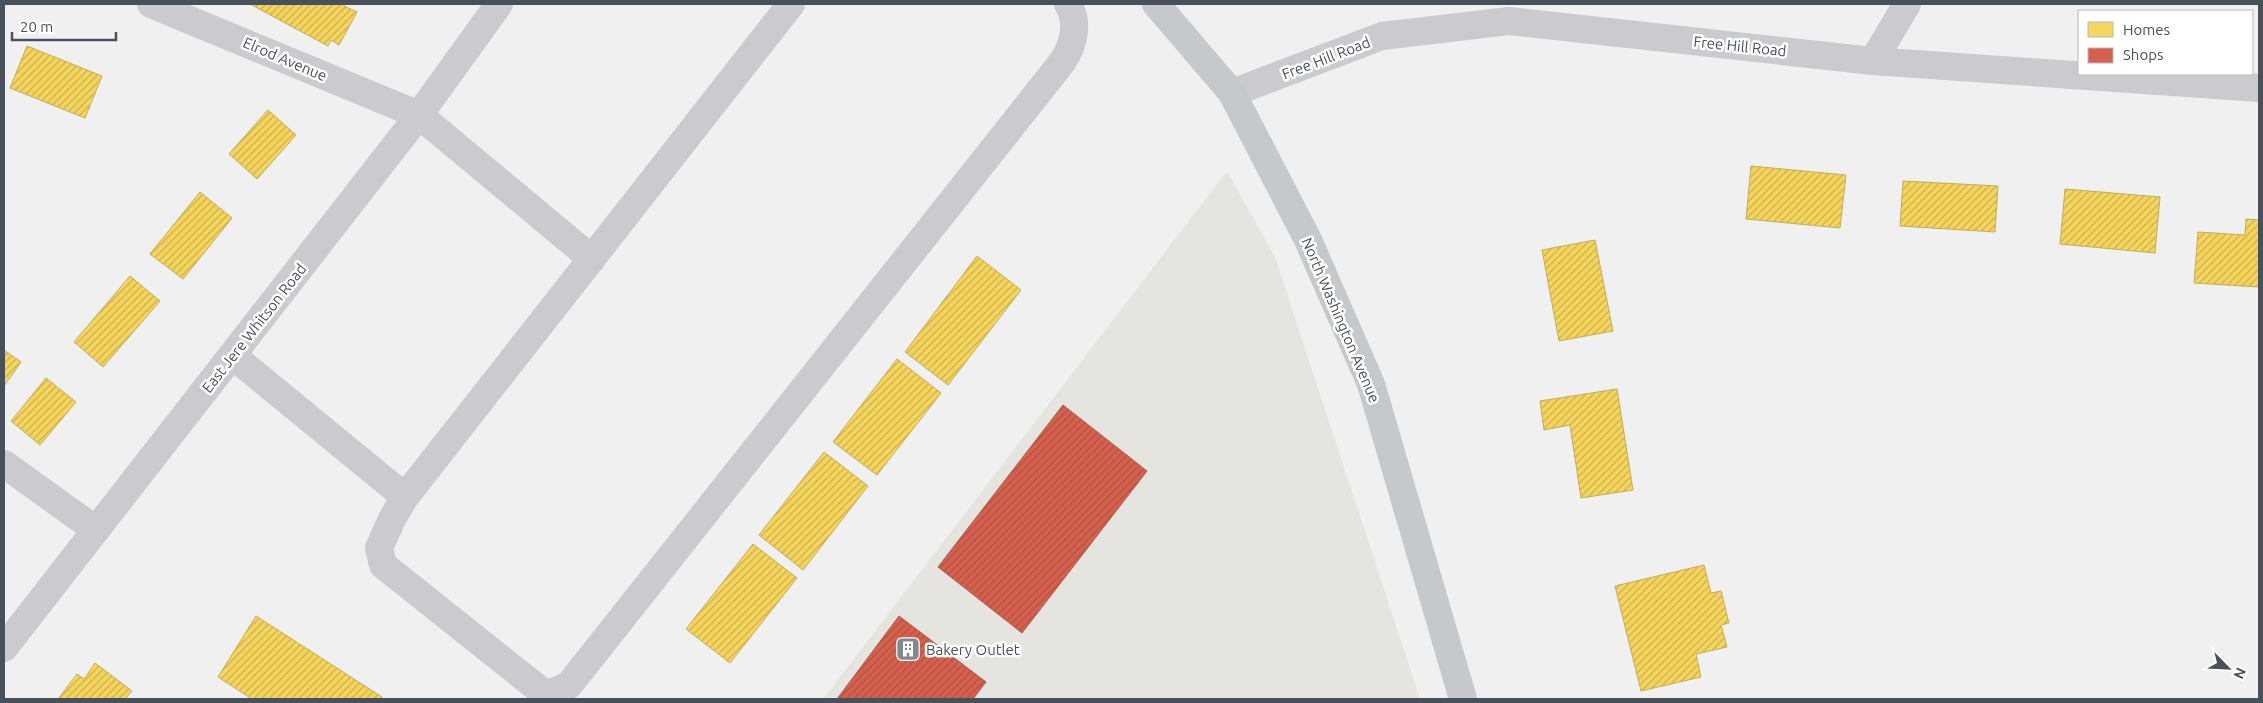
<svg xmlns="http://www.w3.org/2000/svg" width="2263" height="703" viewBox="0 0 2263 703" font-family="Ubuntu,sans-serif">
	<defs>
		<pattern id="homes-hatch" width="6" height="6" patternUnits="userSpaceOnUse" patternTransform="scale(1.25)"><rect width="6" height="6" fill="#f6d55c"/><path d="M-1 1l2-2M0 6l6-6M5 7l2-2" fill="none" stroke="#c9af4f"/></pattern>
		<pattern id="shops-hatch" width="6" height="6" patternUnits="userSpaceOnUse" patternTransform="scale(1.25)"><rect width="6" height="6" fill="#d6604d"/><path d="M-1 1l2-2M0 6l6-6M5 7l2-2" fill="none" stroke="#b05243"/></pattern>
	</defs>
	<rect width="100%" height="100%" fill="#f0f0f0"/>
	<path fill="#e5e4de" d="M1227 171 1275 257 1420 699H823Z"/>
	<path fill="url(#homes-hatch)" stroke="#c2ad5c" d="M250 4H345L344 6 357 12 339 45 331 40 328 46Z
		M27 46 102 76 85 118 10 88Z
		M268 110 296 135 257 179 229 154Z
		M1751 166 1846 175 1840 228 1746 219Z
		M1903 181 1998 186 1995 232 1900 226Z
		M2065 189 2160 197 2155 253 2060 244Z
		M200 192 232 218 183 279 150 254Z
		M2246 219 2259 220V287L2194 283 2198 232 2245 235Z
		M1595 240 1613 331 1559 341 1542 250Z
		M977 256 1021 290 948 385 905 352Z
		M130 276 160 301 103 367 74 342Z
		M4 350 21 362 4 386Z
		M897 359 941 393 877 475 833 442Z
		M46 378 76 402 40 445 11 421Z
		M1617 389 1633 490 1581 498 1570 425 1544 430 1540 401Z
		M824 452 868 486 803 570 759 535Z
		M753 544 797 578 730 663 686 629Z
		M1704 565 1711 593 1721 591 1729 623 1721 625 1727 647 1696 654 1701 677 1641 691 1615 586Z
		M256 616 382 697 381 699H252L218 677Z
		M95 663 132 691 125 699H58L77 674 84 679Z"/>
	<path fill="url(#shops-hatch)" stroke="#ab5b51" d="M1063 405 1147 471 1022 633 938 567Z
		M899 616 986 682 973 699H837Z"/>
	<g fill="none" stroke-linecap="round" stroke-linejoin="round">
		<path stroke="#cacbce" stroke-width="28" d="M151 4 419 115 592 259
			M791 4 405 497 392 519 379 548 383 565 540 690 552 693 569 685 1063 61C1074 44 1079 22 1068 4
			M1873 61 1907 4
			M1232 93 1382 36 1509 21 1873 61 2259 88
			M233 356 405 497
			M4 464 96 530
			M4 648 419 115 499 4"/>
		<path stroke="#c6c9cc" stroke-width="28" d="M1156 4 1232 93 1308 240 1371 384 1463 699"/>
	</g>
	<defs>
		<g id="building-square" transform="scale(1.25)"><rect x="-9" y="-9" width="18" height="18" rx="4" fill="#83888f" stroke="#fff"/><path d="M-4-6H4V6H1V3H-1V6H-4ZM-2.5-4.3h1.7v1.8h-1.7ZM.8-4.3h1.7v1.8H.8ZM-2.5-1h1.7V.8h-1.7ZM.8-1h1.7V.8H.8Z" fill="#fff"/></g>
	</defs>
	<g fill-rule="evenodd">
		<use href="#building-square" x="908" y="649"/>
	</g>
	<g text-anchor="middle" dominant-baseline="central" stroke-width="5" stroke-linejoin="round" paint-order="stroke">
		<g font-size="15" fill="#48505b" stroke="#fff">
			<text transform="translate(1740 46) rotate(6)">Free Hill Road</text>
			<text transform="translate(1326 58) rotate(-21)">Free Hill Road</text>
			<text transform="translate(285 59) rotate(23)">Elrod Avenue</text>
			<text transform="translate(1341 320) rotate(67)">North Washington Avenue</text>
			<text transform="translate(254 328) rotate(-52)">East Jere Whitson Road</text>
		</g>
		<g font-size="15" fill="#48505b" stroke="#fff" text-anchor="start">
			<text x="926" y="649">Bakery Outlet</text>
		</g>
	</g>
	<rect width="2263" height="703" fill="none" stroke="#48505b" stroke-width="10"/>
	<rect x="2078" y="10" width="175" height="65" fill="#ffffff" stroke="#b6b9bd"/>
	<rect x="2088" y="22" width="25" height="15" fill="#f6d55c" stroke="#b6b9bd"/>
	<text x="2123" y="35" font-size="15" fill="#48505b">Homes</text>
	<rect x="2088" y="48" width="25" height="15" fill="#d6604d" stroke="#b6b9bd"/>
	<text x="2123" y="60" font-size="15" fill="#48505b">Shops</text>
	<g transform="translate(2228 668) rotate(114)" stroke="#ffffff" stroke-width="4" paint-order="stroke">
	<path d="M0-4L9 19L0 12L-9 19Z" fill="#48505b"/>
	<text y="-8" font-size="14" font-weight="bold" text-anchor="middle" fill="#48505b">N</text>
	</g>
	<path d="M12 32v8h104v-8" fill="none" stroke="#48505b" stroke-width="2.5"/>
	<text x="20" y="32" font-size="15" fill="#48505b" stroke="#ffffff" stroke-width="4" paint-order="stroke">20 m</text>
</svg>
